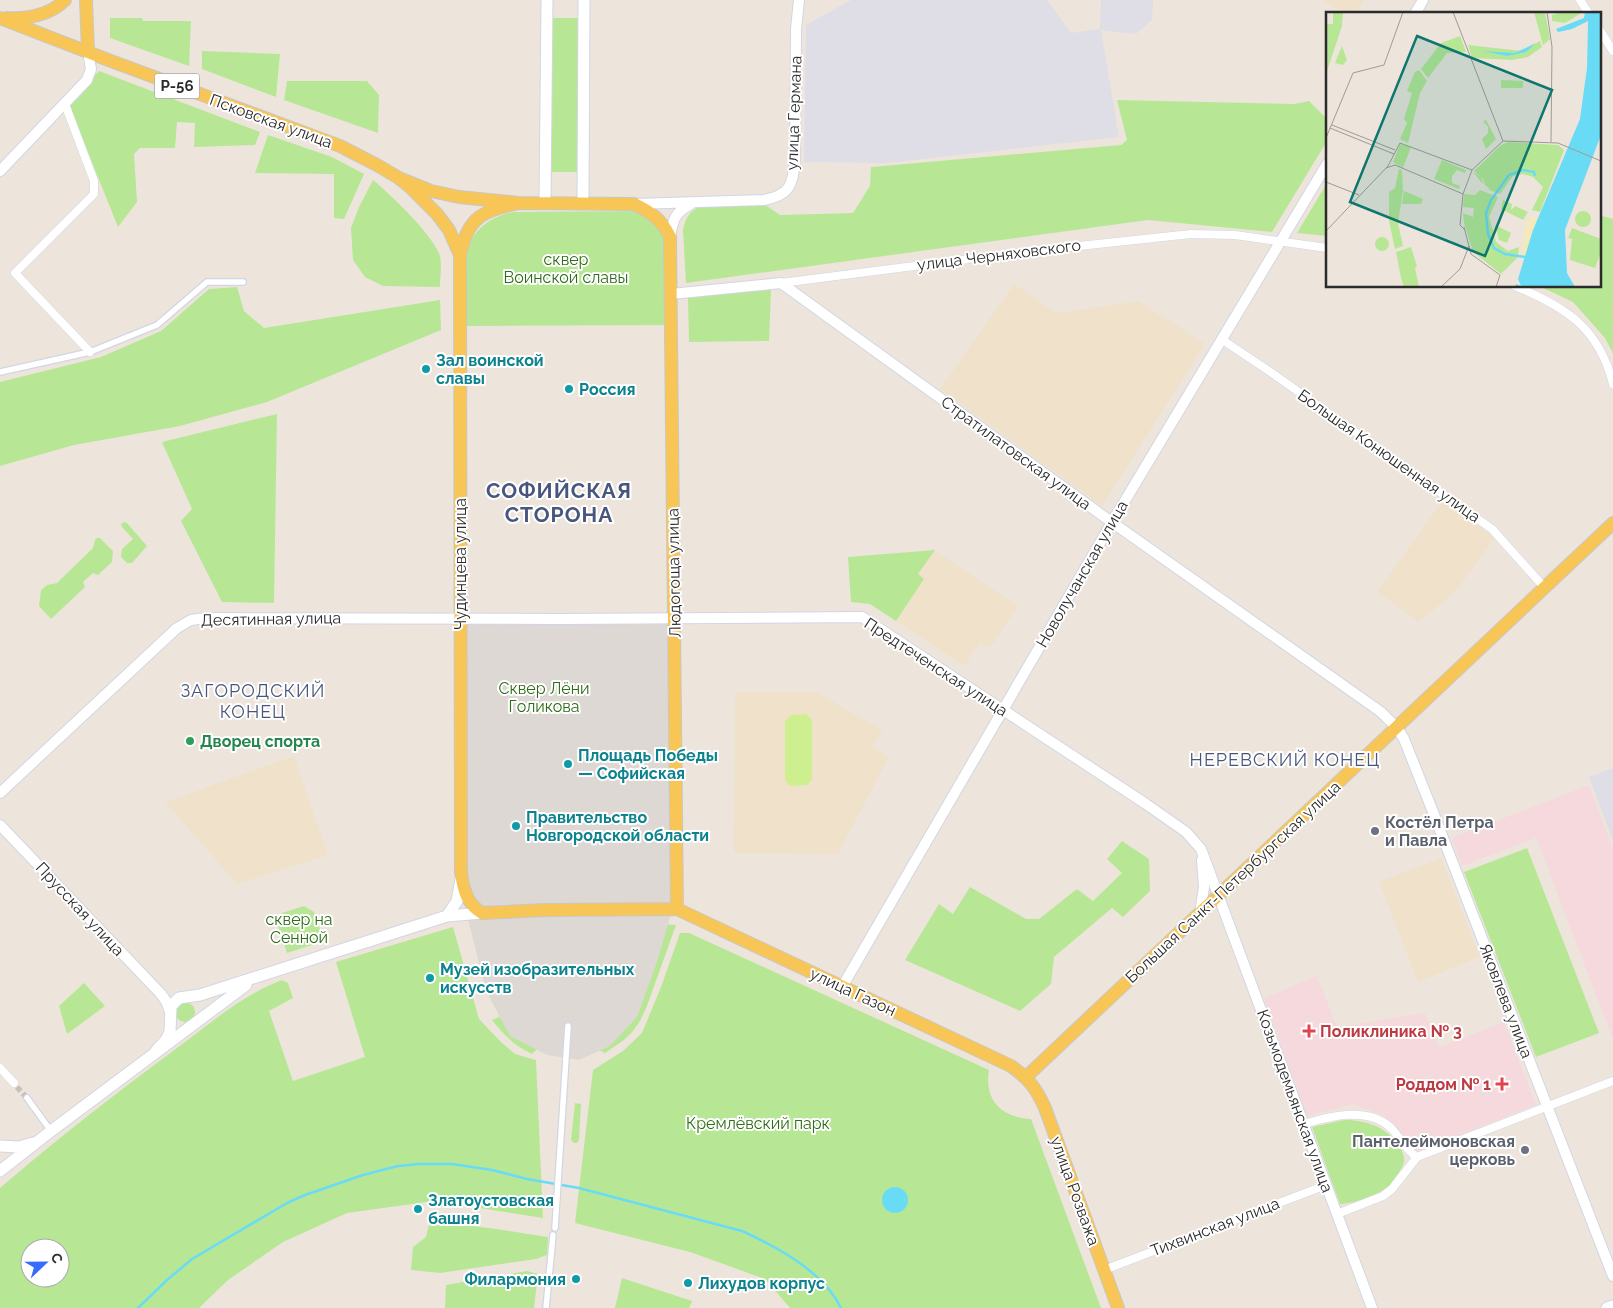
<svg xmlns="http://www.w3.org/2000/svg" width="1613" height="1308" viewBox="0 0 1613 1308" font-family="Raleway,sans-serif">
	<rect width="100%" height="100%" fill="#ede5dc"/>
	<path fill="#dfdde6" d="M851 0H1047L1071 33 1100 29 1101 0H1153L1152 20 1136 34 1101 30 1119 137 887 163 804 162 806 25Z
		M1613 768V841L1589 777Z"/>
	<path fill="#f0e1ca" d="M1322 0H1364L1356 14H1346Z
		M1014 284 1057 313 1139 301 1205 344 1102 506 940 389Z
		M1443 500 1495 538 1456 591 1419 622 1377 592Z
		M935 550 1018 606 990 648 980 642 964 666 896 621 924 579 917 575Z
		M735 692H816L882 730 873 747 889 757 838 854 734 853Z
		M294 756 328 855 237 884 165 802Z
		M1441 858 1480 957 1418 982 1379 882Z"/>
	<path fill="#f5d9dc" d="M1589 785 1613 849V1039L1536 838 1462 866 1452 838Z
		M1317 976 1337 1027 1425 1013 1439 1047 1504 1022 1536 1105 1416 1152 1385 1116 1353 1104 1307 1116 1264 998Z"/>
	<path fill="#b7e795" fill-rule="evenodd" d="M110 18H142L143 21H191L189 66 110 38Z
		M550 18H580L579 172H548Z
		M202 51 280 54 276 97 202 69Z
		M99 71 260 132 255 145 194 147 195 123 177 122 175 148H140L134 154 137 202 118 227 69 105Z
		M287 81H367L379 95 378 133 284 100Z
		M1117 100 1294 104 1309 101 1327 119V141L1272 232 1148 220 686 283 683 230C685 218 691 209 703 205L764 204 780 215 853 213 870 186 871 167 1121 145 1127 140Z
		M268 135 332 157 364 174 344 219 334 218V174L255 173Z
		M373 180C390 194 434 236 440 256 442 265 440 277 440 287L383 286 365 277 353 260 351 228 359 207Z
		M1327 183V236L1297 233Z
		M635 211C651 220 657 224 665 241L667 325 466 326C466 309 466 292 467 275 467 268 466 259 467 252 471 230 493 215 514 212Z
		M1599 215 1613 219V353L1605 338 1573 302 1539 286H1599Z
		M237 287 244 311 264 328 440 300 441 330 267 402 180 426 74 445 0 466V382L101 357 161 331 209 289Z
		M771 289 769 341 689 342 688 298Z
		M277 414 274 603 222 602 181 521 192 509 162 442Z
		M124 522 127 523 147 546 132 563H127L121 557 122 549 133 539 122 527 121 524Z
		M97 538H100L113 551 112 562 98 575 93 573 83 582 85 587 51 619 39 606 41 590 47 585 57 583 93 548 95 540Z
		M935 550 918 574 924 579 896 621 870 604 851 602 848 557Z
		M1122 841 1149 859 1150 891 1123 917 1112 908 1054 957 1051 984 1020 1011 905 960 939 904 953 914 970 887 1026 919H1039L1077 889 1093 901 1122 873 1107 859Z
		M1527 848 1599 1033 1536 1057 1464 872Z
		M304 906 314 912 324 941 287 953 277 923 282 913Z
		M665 924 676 925 647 1006 640 1021 633 1031 624 1040 605 1053 595 1048Z
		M453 927 479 1019 501 1042 515 1054 536 1060 543 1218 434 1201 347 1213 283 1242 228 1280 199 1308H0V1188C57 1139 116 1093 177 1048 211 1023 242 995 282 980L288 983 293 998 269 1011 293 1081 365 1057 336 962ZM30 1248H60V1278H30Z
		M680 933H689L989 1070C984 1100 1001 1117 1031 1119L1101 1308H790L765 1279 690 1252 575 1223 593 1070 623 1051 642 1033 661 987Z
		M84 983 105 1006 67 1034 59 1006Z
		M175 1012a10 10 0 1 1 20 0a10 10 0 1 1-20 0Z
		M502 1016 539 1047 532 1054C515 1046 504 1035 492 1020Z
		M575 1103 581 1104 579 1140 577 1143H574L571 1140Z
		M1344 1120C1366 1120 1384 1126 1398 1144 1401 1149 1405 1156 1404 1162 1403 1166 1401 1169 1399 1172 1396 1176 1393 1181 1390 1185 1381 1194 1353 1204 1340 1204L1312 1127Z
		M429 1224C468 1223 509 1231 548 1237L547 1255 536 1259 440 1273 411 1270 413 1247 426 1237Z
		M527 1271 538 1274 534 1308H445L446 1285Z
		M622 1278 692 1301 689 1308H615Z"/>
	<path fill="#ceef90" d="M806 714 812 720V779L807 785 790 786 785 780V721L791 715Z"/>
	<path fill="#ddd8d3" d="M465 623H669L674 904 657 962 637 1017 610 1046 579 1060 547 1055 510 1036 486 991 465 907Z"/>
	<path fill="#69dbf5" d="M882 1200a13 13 0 1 1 26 0a13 13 0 1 1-26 0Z"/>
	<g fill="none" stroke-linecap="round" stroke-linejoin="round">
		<path stroke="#69dbf5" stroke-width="2.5" d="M138 1308 167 1280 192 1259 287 1203 305 1195 363 1175 398 1166 419 1164H452L492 1170 527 1179 579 1188 742 1231C777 1247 824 1272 841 1308"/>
		<path stroke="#c6c0b9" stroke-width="5.5" stroke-dasharray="5.5 3" stroke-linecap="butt" d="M17 1087 27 1098"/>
		<g stroke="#d1d6e4" stroke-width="8">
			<path id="pedestrian" d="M0 372 90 352 157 325 207 282H243
				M27 1098 51 1131
				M555 1228 568 1026
				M546 1308 553 1235"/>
		</g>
		<g stroke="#d1d6e4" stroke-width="9">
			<path id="minor" d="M1580 0 1589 14
				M1599 29 1613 51
				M65 104 94 181V194L15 273 90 352
				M781 283 1032 251 1191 234 1235 235 1327 248
				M1515 286C1566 307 1599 328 1613 384
				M1221 339 1269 371 1492 529 1544 587
				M0 1068 14 1083
				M1304 1124C1330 1116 1368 1106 1391 1128 1400 1137 1405 1150 1417 1157
				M1337 1214 1383 1196 1392 1189 1417 1157 1613 1081
				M1104 1270 1326 1185"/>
		</g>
		<g stroke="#d1d6e4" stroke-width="12">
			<path id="tertiary" d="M1415 14 1423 0
				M0 171 87 80 91 69 88 52
				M634 204 764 200C790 195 793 185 795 160L796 29 799 0
				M670 237C673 220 674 213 691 204
				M671 294 781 283 1106 518 1381 712 1397 728 1404 739 1433 812 1613 1276
				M0 793 177 628 191 620 205 618 560 619 862 617 1146 804 1186 832 1201 849 1372 1308
				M0 825 161 994 166 1001 170 1012
				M1200 913 1204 887 1202 860
				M842 987 1108 529 1327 164"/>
		</g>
		<g stroke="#d1d6e4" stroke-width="13">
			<path id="secondary" d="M545 202 547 0
				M583 202 584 0
				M447 916 457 901 461 879
				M156 1051 166 1040 170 1032 171 1006 179 998 200 995 447 916 482 913
				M0 1146 19 1147 33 1143
				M0 1171 51 1131 246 985
				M1607 1308 1613 1306"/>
		</g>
		<g stroke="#c8c8c8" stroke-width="14">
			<path id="primary" d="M86 0 88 52
				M0 18 111 61 340 146 377 165 399 178 410 187 437 214 449 230 460 255
				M7 18C27 19 50 15 65 0
				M399 178 431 191 459 197 519 203 634 204C651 212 662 220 670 237L677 909
				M519 203C483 211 468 216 460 255L461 872C463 889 467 904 482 913L545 910 677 909 1011 1066C1029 1079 1036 1088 1045 1108L1118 1308
				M1026 1077 1613 523"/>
		</g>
		<use href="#pedestrian" stroke="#fff" stroke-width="5.5"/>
		<use href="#minor" stroke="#fff" stroke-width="8"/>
		<use href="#tertiary" stroke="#fff" stroke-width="10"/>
		<use href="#secondary" stroke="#fff" stroke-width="11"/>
		<use href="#primary" stroke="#f8c656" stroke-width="12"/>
	</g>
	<g fill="#0f9aa8" stroke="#fff" stroke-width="2">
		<circle cx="426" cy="369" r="5"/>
		<circle cx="569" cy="389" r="5"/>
		<circle cx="568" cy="764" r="5"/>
		<circle cx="516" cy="826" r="5"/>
		<circle cx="430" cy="978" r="5"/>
		<circle cx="418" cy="1209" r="5"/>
		<circle cx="576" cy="1279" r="5"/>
		<circle cx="688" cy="1283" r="5"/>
	</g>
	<circle fill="#2e9e5b" stroke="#fff" stroke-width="2" cx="190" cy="741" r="5"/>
	<g fill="#6b7280" stroke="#fff" stroke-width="2">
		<circle cx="1375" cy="831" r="5"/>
		<circle cx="1525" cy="1150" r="5"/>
	</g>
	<g fill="#e0444e" stroke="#fff" stroke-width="2">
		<path d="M1306.5 1023.5h5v5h5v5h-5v5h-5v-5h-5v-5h5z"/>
		<path d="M1499.5 1076.5h5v5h5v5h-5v5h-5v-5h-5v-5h5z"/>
	</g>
	<g text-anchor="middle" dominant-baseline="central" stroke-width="4" stroke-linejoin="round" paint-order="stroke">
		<rect fill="#fff" stroke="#6b6b6b" stroke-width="1" x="154.5" y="73.5" width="45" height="25" rx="4"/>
		<g font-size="15" font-weight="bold" fill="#2b2b2b">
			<text x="177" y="86">Р-56</text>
		</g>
		<g font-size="16" fill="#2b2b2b" stroke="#fff">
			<text transform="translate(794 113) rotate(-88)">улица Германа</text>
			<text transform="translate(271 121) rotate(20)">Псковская улица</text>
			<text transform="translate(999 255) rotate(-7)">улица Черняховского</text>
			<text transform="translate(1016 453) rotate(36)">Стратилатовская улица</text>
			<text transform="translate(1389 456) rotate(35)">Большая Конюшенная улица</text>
			<text transform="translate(460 564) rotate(-90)">Чудинцева улица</text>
			<text transform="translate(674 573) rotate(-91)">Людогоща улица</text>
			<text transform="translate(1082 574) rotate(-60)">Новолучанская улица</text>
			<text transform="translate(271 619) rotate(-1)">Десятинная улица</text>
			<text transform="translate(936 667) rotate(33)">Предтеченская улица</text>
			<text transform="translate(1233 882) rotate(-43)">Большая Санкт-Петербургская улица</text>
			<text transform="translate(80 909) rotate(47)">Прусская улица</text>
			<text transform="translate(853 992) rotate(25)">улица Газон</text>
			<text transform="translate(1506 1001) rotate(69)">Яковлева улица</text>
			<text transform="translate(1295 1101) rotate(70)">Козьмодемьянская улица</text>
			<text transform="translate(1075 1191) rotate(70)">улица Розважа</text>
			<text transform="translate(1215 1227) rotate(-21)">Тихвинская улица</text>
		</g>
		<g font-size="16" fill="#2e6c16" stroke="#fff">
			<text x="566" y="259">сквер<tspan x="566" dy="18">Воинской славы</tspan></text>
			<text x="544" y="688">Сквер Лёни<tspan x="544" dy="18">Голикова</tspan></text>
			<text x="299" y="919">сквер на<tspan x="299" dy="18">Сенной</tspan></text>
			<text x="758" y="1123">Кремлёвский парк</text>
		</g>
		<g font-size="16" font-weight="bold" fill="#0d838f" stroke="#fff" text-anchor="start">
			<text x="436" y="360">Зал воинской<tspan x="436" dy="18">славы</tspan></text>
			<text x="579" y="389">Россия</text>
			<text x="578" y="755">Площадь Победы<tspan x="578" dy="18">— Софийская</tspan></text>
			<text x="526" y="817">Правительство<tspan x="526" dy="18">Новгородской области</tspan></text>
			<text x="440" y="969">Музей изобразительных<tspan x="440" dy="18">искусств</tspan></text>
			<text x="428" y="1200">Златоустовская<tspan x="428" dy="18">башня</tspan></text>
			<text x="566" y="1279" text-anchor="end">Филармония</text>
			<text x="698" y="1283">Лихудов корпус</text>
		</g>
		<g font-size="16" font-weight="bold" fill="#27864d" stroke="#fff" text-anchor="start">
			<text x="200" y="741">Дворец спорта</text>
		</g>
		<g font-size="16" font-weight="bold" fill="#5b616d" stroke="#fff" text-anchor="start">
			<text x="1385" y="822">Костёл Петра<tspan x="1385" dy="18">и Павла</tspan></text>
			<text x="1515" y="1141" text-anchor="end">Пантелеймоновская<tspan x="1515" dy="18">церковь</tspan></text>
		</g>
		<g font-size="16" font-weight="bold" fill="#be3a42" stroke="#fff" text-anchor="start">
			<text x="1320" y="1031">Поликлиника № 3</text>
			<text x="1491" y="1084" text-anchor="end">Роддом № 1</text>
		</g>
		<g font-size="18" letter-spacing="1" fill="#48567e" stroke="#fff">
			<text x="253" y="690">ЗАГОРОДСКИЙ<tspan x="253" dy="21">КОНЕЦ</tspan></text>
			<text x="1285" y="759">НЕРЕВСКИЙ КОНЕЦ</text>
		</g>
		<g font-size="21" font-weight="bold" letter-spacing="1" fill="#48567e" stroke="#fff">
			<text x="559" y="490">СОФИЙСКАЯ<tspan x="559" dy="24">СТОРОНА</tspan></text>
		</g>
	</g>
	<g transform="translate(1326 12)">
		<rect width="275" height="275" fill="#ede5dc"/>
		<path d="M7 0H17L16 14 0 62V12H7ZM208 0H219L224 27 217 33ZM257 0 239 11 226 9V3L232 1ZM134 24 140 40 121 41 102 66 95 57 115 31ZM214 29 216 35 202 45 186 48 146 46 142 33 196 39ZM16 34 21 48 17 53 9 51ZM93 58 101 69 94 81 82 131 74 127 81 111 78 107 86 81 81 79 89 60ZM175 68 197 69V76H175ZM160 108 170 127 160 137 156 127 162 121V115L157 109ZM182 130 232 133 238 138 214 200 206 198 217 175 207 165 197 162 187 164 174 182 161 177H164L159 173 157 167 155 165 157 170V172L147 160 154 165 148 159 175 133ZM74 132 85 135 77 156 67 150ZM116 148 140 158 139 161 131 158 126 164V171L134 174 133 177 108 167ZM73 157 76 158 77 179 72 211 77 234 69 237 63 209V180L69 176ZM154 178 172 185 163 205 170 230 182 239 193 235 192 245 175 262 147 240 138 211 137 201 147 205 148 196 137 195 138 182 149 183ZM78 179 97 187 95 192H76ZM177 188 186 192 185 198 189 194 202 200 197 208 175 197ZM249 207a8 8 0 1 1 16 0a8 8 0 1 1-16 0ZM169 213 185 221 181 231 173 228ZM246 216 275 227V240L269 256 244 248 246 227 242 226ZM49 232a7 7 0 1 1 14 0a7 7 0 1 1-14 0ZM85 235 91 254 89 256 93 275H78L75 266 70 240Z" fill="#b7e795"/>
		<path d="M206 204 212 207 199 245H195L199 212Z" fill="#f4e8bd"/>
		<path d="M259 0H275V123L239 218 241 261 249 275H189L190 272 195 274 192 267 207 218 254 107 261 56 262 9 246 17 232 20 230 17 258 6ZM210 31 200 40 181 44 157 39 189 41Z" fill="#69dbf5"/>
		<path fill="none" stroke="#69dbf5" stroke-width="2.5" d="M199 245 179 242 168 236 162 222 160 201 165 188 183 163 197 158 208 160 209 164M233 275 227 255 238 242"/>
		<path fill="none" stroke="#9f9b95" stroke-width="1" d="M127 0 177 129M221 0 226 35 225 130M6 113 69 138M4 116 68 142M0 126 27 61 58 53 77 0M177 129 232 131 275 149M60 156 69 153 137 182M0 170 33 183M138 215 145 242 174 263 170 275M139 218 134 213 137 182 146 158 177 129M0 219 62 154 74 131 146 158M115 275 134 257 143 234"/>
		<path fill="#0f766e" fill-opacity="0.15" stroke="#0f766e" stroke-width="2.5" d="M91 24 226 78 159 244 24 190Z"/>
		<rect width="275" height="275" fill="none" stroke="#2b2b2b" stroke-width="2.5"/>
	</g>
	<g transform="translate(45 1263) rotate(68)"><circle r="24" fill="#ffffff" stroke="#aaaaaa"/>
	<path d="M0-4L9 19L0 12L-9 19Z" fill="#376cff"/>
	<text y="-8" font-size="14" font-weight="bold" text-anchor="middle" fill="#2b2b2b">С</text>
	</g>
</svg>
